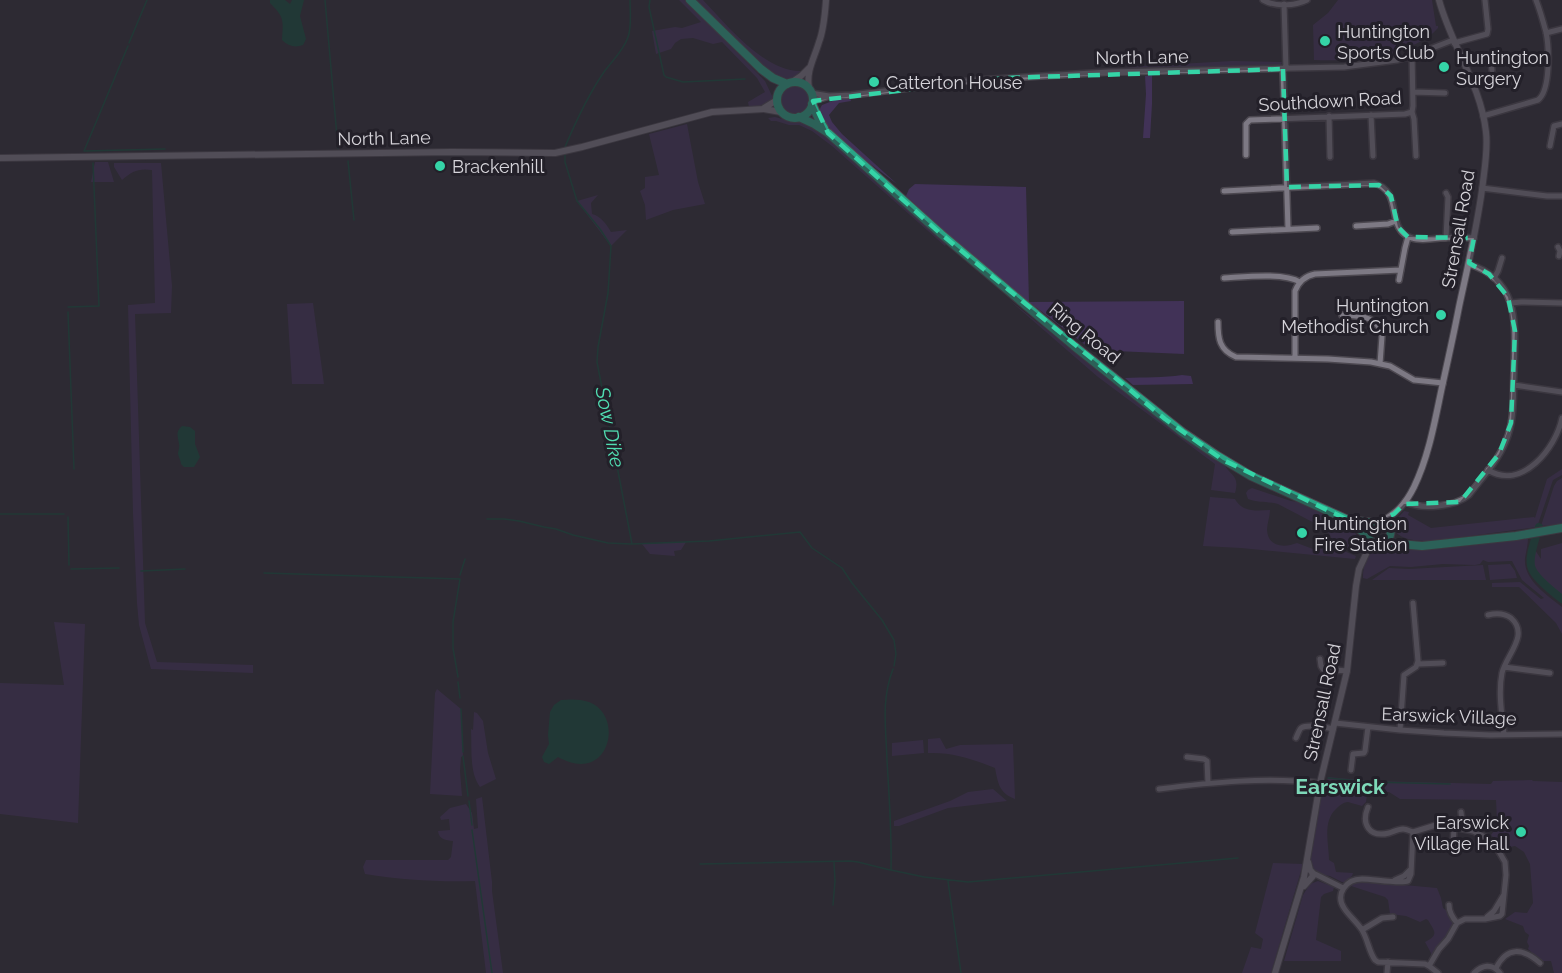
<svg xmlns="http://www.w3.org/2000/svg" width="1562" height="973" viewBox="0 0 1562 973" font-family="Raleway,sans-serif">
	<rect width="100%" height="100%" fill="#2d2a33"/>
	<path fill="#413257" d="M679 0H686L765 81 773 98C769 109 759 110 749 107L748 102 765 92 757 78 722 42 713 44 693 38 681 39 675 43 671 49 656 54 652 31 675 27 682 28 701 22Z
		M694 0H703C726 24 764 72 801 71 796 76 792 80 785 79 768 76 710 15 694 0Z
		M1338 0H1432L1436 26H1438V28C1414 56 1349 62 1314 60L1313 25 1328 13Z
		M1232 61 1282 62 1281 65 1135 68 1125 67Z
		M1152 75V104L1150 138H1143L1146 94 1145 76Z
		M781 100a14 14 0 1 1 28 0a14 14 0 1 1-28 0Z
		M850 98 851 101 839 103 829 115 832 122 842 134 897 184C878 169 828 136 821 114 819 109 820 109 822 105L835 100Z
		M775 117 794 122H803L810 124 835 143 877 183 947 243 945 246 832 146 812 131 799 125H789L776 121H771L768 118Z
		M687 124 698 182 705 204 673 210 646 220 645 205 640 191 645 188V177L659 175 649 134Z
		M95 162H108L114 182H91Z
		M114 163H161L172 286 171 313 135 314 145 623 157 662 253 665V673L151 669 139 625 137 603 133 513 128 305 155 303 152 170C139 168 132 171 122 180L114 167Z
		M915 184 1026 187 1029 302 1184 301V354L1092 350 1029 302 953 239 906 196 909 189Z
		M598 195 591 203 592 214C601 216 607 225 611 232L627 230 611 246 577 201Z
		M1008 299 1190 443 1224 464C1231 477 1240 475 1235 493L1211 490 1215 464 1098 377Z
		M313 303 324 384H292L287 304Z
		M1182 375 1191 376 1193 384 1133 385 1125 378C1144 377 1163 378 1182 375Z
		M1562 469V475L1553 480 1537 527 1432 541C1418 541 1399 541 1392 527L1394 522 1404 511 1409 512 1408 515 1431 528 1534 517 1535 518 1547 479Z
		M1562 478V524L1541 526 1554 486 1557 481Z
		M1252 488 1291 501 1299 502 1353 529 1359 540 1357 551 1334 544 1329 533 1322 527 1278 504C1267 501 1258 503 1248 499L1246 493 1248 490Z
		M1210 497 1235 499C1242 512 1256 511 1270 510 1270 517 1267 523 1267 530 1268 547 1284 548 1297 543L1313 549 1330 548 1339 549 1356 556 1355 559 1241 548 1203 546Z
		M1528 538C1528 545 1526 551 1525 558 1523 580 1547 595 1562 607V634L1556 623 1519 587H1492V583L1520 582 1541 599 1544 598 1522 580 1512 561 1488 562 1483 560 1480 564 1475 565 1443 564 1411 567 1390 566 1367 579 1363 578C1363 565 1366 554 1379 547 1389 542 1397 548 1406 549 1411 550 1416 549 1420 549 1456 549 1492 542 1528 538Z
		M686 542 681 550 674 551 675 556 650 554 642 544Z
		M1562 543V595C1553 588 1533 572 1533 560 1533 557 1534 553 1535 550L1541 559V549Z
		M1510 564 1515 571 1517 578 1490 580 1488 565Z
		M1483 565 1486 580H1372L1389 568 1409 569Z
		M54 622 85 624 78 823 0 814V683L64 685Z
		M437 689 461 709 463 756 461 757 460 771 462 796 430 794 435 693Z
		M474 712 477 713 483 721 488 753 496 779 480 787C469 772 472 748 471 729L473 730Z
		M940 738 946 749 960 745 1013 744 1015 799C999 793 998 783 995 768 973 759 952 752 928 753V739Z
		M923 740 924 753 892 756V743Z
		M1328 777 1372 781 1491 784 1493 781 1532 780 1533 781 1562 782V973H1554L1551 961H1541L1528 949 1529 946 1527 942 1529 935 1525 932 1523 926 1505 919 1515 912 1527 913 1533 903 1530 864 1524 852 1515 846 1510 847C1505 839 1496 842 1491 835L1499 824 1497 820 1496 800 1400 799 1389 792 1370 793 1367 795 1366 802 1362 806C1358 805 1352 803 1348 802 1343 802 1339 806 1336 809 1322 822 1329 844 1329 860L1334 863 1336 872 1353 873 1352 876 1344 882H1342L1330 876 1316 874 1312 870 1310 864 1320 799 1326 787Z
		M993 789 1007 801 948 808 899 826H894V821L950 801 968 792Z
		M482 797 492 882V891L503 973H486L475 881C438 882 401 880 365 874L363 867 366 860H448L451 857 453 841C446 840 439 840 438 831L450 830 449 819 441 820 440 817 450 808 466 804 472 813 474 829 478 828 476 799Z
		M1273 863 1303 864 1271 973H1242L1251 947 1261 949 1263 939 1255 933Z
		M1318 881 1334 887 1333 891 1324 894 1321 897 1316 940 1341 951V961H1284L1303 895 1310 884Z
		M1360 881 1437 888 1441 898 1443 908C1465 922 1444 942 1434 957L1431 956V953L1425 942C1439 935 1435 932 1428 920L1426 919 1420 922 1406 916 1390 914 1388 900 1385 897 1351 886 1356 882Z"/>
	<path fill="#134b3a" d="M270 0H285L290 4 292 0H304L300 16 306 39 303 45C295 48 288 46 282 40 283 20 285 18 270 3Z
		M182 426 190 427 195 431V444L200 457 194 467H184L181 464C181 461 179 458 178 454 178 451 180 447 179 444 178 436 175 432 182 426Z
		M561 700C570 699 581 699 589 702 625 715 610 786 558 757L549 764 544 762 542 757 549 744 548 735 550 712 554 705Z"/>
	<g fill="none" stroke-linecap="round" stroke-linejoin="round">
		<path stroke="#134b3a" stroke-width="1.5" d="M325 0 338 148
			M650 0 649 7 664 75 666 77 683 82 745 79
			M129 43 147 0
			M128 46 84 151 165 149
			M565 150V147C576 121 588 95 604 72 612 61 624 50 628 37 632 26 630 12 630 0
			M565 154V162L577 201 600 229 611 246 608 293 598 347 597 362 632 544 709 541 800 532 812 548 842 568 852 583 882 620 894 640 896 654 894 666
			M348 161 354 220
			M68 307 99 306 93 163
			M68 312 74 469
			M0 514H64
			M68 517 69 565
			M487 519H504L519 521 544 527 556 529 573 535 608 543 631 544
			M71 569 119 568
			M141 571 185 569
			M264 573 460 579 453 622V648L458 677
			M460 575 465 559
			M893 669C881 700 886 728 887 760 889 796 892 834 891 870L924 877 968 882 1238 858
			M458 682 460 698
			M461 709 463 752
			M463 756 468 796
			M1328 778 1371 782 1450 784
			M469 801 472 825
			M472 830 492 973
			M700 864 850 861 858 862 890 870
			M948 881 961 973
			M833 905 835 881 834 862"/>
		<path stroke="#134b3a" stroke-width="8" d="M1539 527C1536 537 1527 559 1532 569 1536 579 1553 592 1562 599"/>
		<g stroke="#4c4850" stroke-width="8">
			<path id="minor" d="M1263 0C1275 7 1295 6 1307 0
				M1284 4 1286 69
				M1546 33 1562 29
				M1454 43 1487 34 1488 29 1485 0
				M1412 56 1413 106 1412 112 1414 119 1416 156
				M1486 57 1491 63 1492 70
				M1283 69 1288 229
				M1413 92 1445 93
				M811 93 829 96 851 95 975 80 1109 72 1344 67 1397 60 1412 56 1453 40
				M813 101 829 96
				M1371 115 1373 156
				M1329 116 1330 157
				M1483 116 1538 100C1551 90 1549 47 1546 32 1543 21 1540 10 1536 0
				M1550 146 1554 126 1562 124
				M1246 155V124L1250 120 1405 114 1412 112
				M1482 188 1547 196H1562
				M1224 191 1374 183C1405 192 1384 229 1412 238 1420 241 1432 239 1440 238 1452 237 1463 237 1474 238
				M1446 193 1448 197 1446 238
				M1356 226 1388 224 1396 221
				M1232 232 1317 228
				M1558 247 1560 251 1559 256
				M1224 278C1243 277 1284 272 1300 282
				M1494 278 1498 271 1502 258
				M1399 280 1405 248 1408 237
				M1452 280 1457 256 1458 237
				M1511 303 1521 302 1562 303
				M1342 315C1359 316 1378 315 1382 336L1380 364
				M1218 322C1218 338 1219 350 1236 357L1328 359 1371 362 1390 366 1414 380 1443 383
				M1295 358V291C1299 281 1305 276 1315 274L1401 270
				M1514 385 1562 392
				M1488 470C1522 491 1556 448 1562 418
				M1405 502C1422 510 1455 507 1469 495 1482 478 1498 461 1506 441 1515 420 1513 396 1514 373 1515 327 1522 281 1469 264
				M1488 615C1496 613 1504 613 1511 618 1530 635 1506 655 1502 673 1498 693 1502 715 1504 734
				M1320 659 1321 666 1323 669 1347 671
				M1418 664 1443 663
				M1504 667 1550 673
				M1335 723 1400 730 1444 733 1490 735 1562 734
				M1400 730 1404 675 1416 667 1418 661 1413 603
				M1296 738C1297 736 1299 730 1301 728 1307 724 1326 727 1333 729
				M1187 757 1204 759 1207 761 1208 783
				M1351 770 1353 754 1364 753 1365 751 1368 727
				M1159 789C1213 782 1267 777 1320 783
				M1368 807C1361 824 1369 838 1389 833 1393 832 1398 829 1403 829 1406 829 1410 831 1413 832
				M1461 828 1462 820 1461 812
				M1453 847 1454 827
				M1313 873 1343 888
				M1395 880 1404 876 1411 869
				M1449 905C1449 912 1452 917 1457 923
				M1487 917 1494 911 1503 896
				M1362 930 1382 918 1393 917
				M1429 966 1439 949 1448 939 1457 923 1465 919H1485L1500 916 1502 914 1506 875 1505 862 1498 850 1485 837 1473 831 1439 824 1413 832 1411 874 1408 881C1400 884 1373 879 1362 879 1346 879 1335 894 1344 908 1349 916 1357 922 1362 930 1368 940 1369 952 1375 960L1378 962 1425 964 1429 966 1438 973
				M1496 968C1507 946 1523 948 1540 963
				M1387 973 1388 962
				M1474 973C1482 965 1492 963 1500 973"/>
		</g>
		<g stroke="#4c4850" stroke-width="8">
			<path id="tertiary" d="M792 82 801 76 809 68
				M809 88C806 71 814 59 819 42 824 29 825 14 826 0
				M764 108 777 100
				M0 158 452 152 555 153 582 147 712 112 764 109 781 112
				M1380 522C1397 514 1406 503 1414 487 1429 456 1435 420 1442 387 1448 360 1454 333 1459 307 1468 265 1478 224 1483 182 1485 166 1488 148 1486 132 1481 85 1451 45 1439 0
				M1304 886 1313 876 1312 872 1310 870 1308 862
				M1275 973 1304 877 1320 783 1347 671 1356 586 1359 569 1366 554 1369 539"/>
		</g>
		<g stroke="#4c4850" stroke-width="10">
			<path id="trunk" d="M690 0 761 69 773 78 787 84
				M777 100a18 18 0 1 1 36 0a18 18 0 1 1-36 0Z
				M812 104 819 120 824 128
				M799 117 814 124 828 133 941 234 1074 346 1182 432 1216 455 1251 476 1348 520 1367 535
				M1348 520 1373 523C1388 518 1396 531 1386 543
				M1373 523 1368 529 1367 535 1370 541 1375 544 1388 543 1422 546 1516 536 1562 528"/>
		</g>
		<use href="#minor" stroke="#7d7984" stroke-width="5"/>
		<use href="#tertiary" stroke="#7d7984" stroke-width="6"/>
		<use href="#trunk" stroke="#2aa486" stroke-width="8"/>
	</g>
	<path d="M0 0H1562V973H0ZM1283 69 1287 187 1379 185 1391 196 1398 227 1408 237 1474 238 1469 263 1489 274 1508 297 1515 331 1511 423 1499 454 1460 502 1404 504 1394 514 1373 523 1348 520 1223 460 1165 419 941 234 828 133 813 101 1005 78Z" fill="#2d2a33" fill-opacity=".55" fill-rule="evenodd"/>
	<path fill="none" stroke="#35d4a7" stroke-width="4.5" stroke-dasharray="12 8" stroke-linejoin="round" d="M1283 69 1287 187 1379 185 1391 196 1398 227 1408 237 1474 238 1469 263 1489 274 1508 297 1515 331 1511 423 1499 454 1460 502 1404 504 1394 514 1373 523 1348 520 1223 460 1165 419 941 234 828 133 813 101 1005 78Z"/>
	<g fill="#35d4a7" stroke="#232029" stroke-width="2">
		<circle cx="1325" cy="41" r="6"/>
		<circle cx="1444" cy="67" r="6"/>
		<circle cx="874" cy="82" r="6"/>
		<circle cx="440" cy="166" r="6"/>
		<circle cx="1441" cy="315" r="6"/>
		<circle cx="1302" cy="533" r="6"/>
		<circle cx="1521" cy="832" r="6"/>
	</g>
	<g text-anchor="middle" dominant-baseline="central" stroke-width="6" stroke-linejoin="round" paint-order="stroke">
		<g font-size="18" fill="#d6d4da" stroke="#232029" text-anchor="start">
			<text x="1337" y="31">Huntington<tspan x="1337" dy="21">Sports Club</tspan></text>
			<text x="1456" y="57">Huntington<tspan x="1456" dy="21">Surgery</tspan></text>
			<text x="886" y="82">Catterton House</text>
			<text x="452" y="166">Brackenhill</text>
			<text x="1429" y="305" text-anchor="end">Huntington<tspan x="1429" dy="21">Methodist Church</tspan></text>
			<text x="1314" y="523">Huntington<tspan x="1314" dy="21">Fire Station</tspan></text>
			<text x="1509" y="822" text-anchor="end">Earswick<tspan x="1509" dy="21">Village Hall</tspan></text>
		</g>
		<g font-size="18" fill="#d6d4da" stroke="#232029">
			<text transform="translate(1142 57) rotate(-1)">North Lane</text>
			<text transform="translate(1330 101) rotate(-3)">Southdown Road</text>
			<text transform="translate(384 138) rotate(-1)">North Lane</text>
			<text transform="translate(1458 229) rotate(-80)">Strensall Road</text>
			<text transform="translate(1085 333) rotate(39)">Ring Road</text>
			<text transform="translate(1322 702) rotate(-78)">Strensall Road</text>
			<text transform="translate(1449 716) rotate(2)">Earswick Village</text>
		</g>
		<g font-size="20" font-style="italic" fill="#51deb2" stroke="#232029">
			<text transform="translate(610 427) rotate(79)">Sow Dike</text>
		</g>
		<g font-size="21" font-weight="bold" fill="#7ed9b9" stroke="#232029">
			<text x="1340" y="786">Earswick</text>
		</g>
	</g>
</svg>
